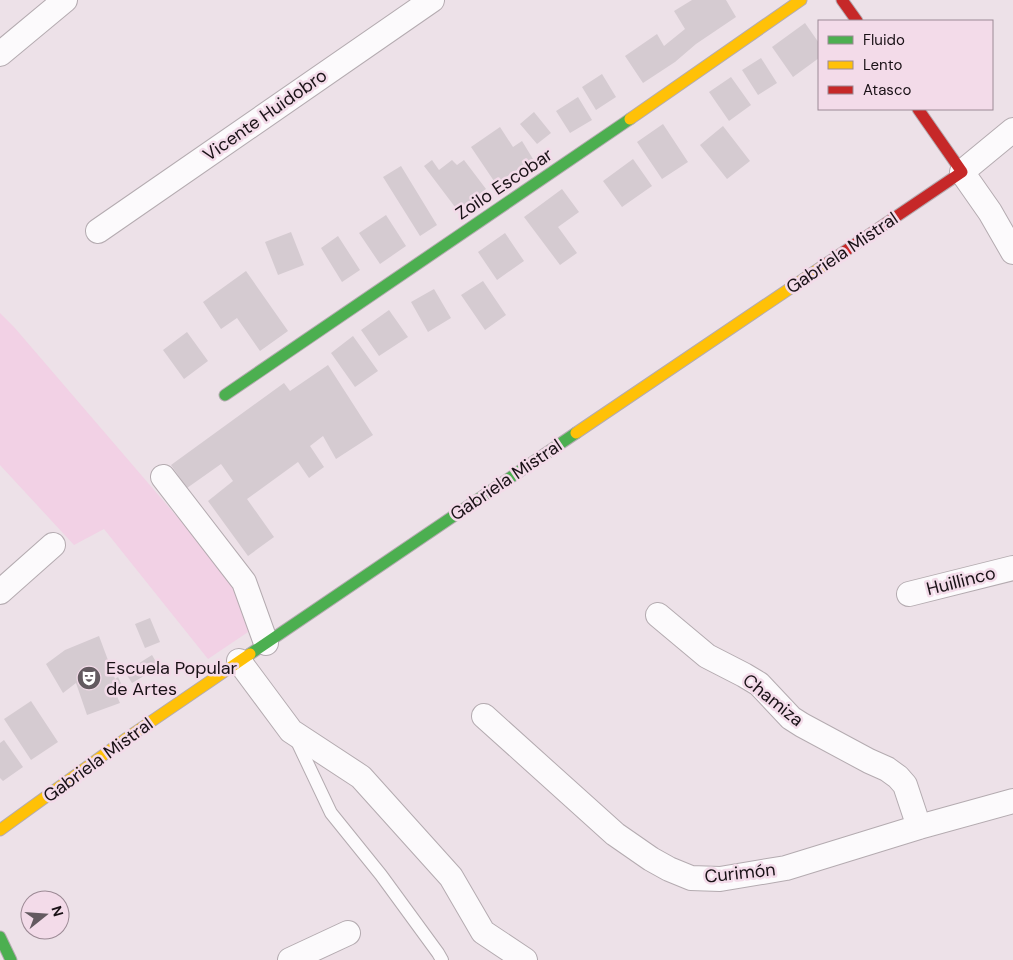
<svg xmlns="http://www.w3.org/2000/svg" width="1013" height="960" viewBox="0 0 1013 960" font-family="'DM Sans',sans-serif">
	<rect width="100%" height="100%" fill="#ede1e8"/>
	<path fill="#f2d1e5" d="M0 313 14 327 228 576 251 630 208 659 104 529 74 545 0 465Z"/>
	<path fill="#d5cbd1" d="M692 0H726L736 17 696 44 675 62 643 83 625 56 657 34 664 46 685 29 674 11Z
		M805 23 819 43V58L793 77 772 47Z
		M761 58 777 83 758 95 742 70Z
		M602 74 616 97 596 110 582 87Z
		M731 77 751 105 729 121 709 92Z
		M578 97 592 120 570 133 556 111Z
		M534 112 551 133 537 144 520 124Z
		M663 124 688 162 662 179 637 142Z
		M723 126 750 161 727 179 700 145Z
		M500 127 513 147 522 141 533 159 496 184 471 147Z
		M633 159 652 186 622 207 603 181Z
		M432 160 439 170 452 160 457 165 464 160 486 189 458 211 424 166Z
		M401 166 437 225 420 236 383 177Z
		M562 189 579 212 558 227 577 253 560 265 524 217Z
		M386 215 406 246 380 264 359 233Z
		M291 232 304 265 278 275 265 242Z
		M505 233 524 261 497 280 478 252Z
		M338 236 360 270 342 282 321 248Z
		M246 271 288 331 260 351 237 318 221 329 203 302Z
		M483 281 506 315 485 330 461 295Z
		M434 289 451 318 428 332 411 302Z
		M389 310 408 337 379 356 361 330Z
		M187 332 208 361 184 379 163 350Z
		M353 336 378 371 355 387 331 353Z
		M328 365 373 435 336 459 323 436 310 446 324 467 309 478 298 462 247 499 274 537 248 556 208 501 233 481 221 464 187 488 171 465 284 383 290 391Z
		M150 618 160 642 145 648 135 624Z
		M99 636 115 679 118 677 124 689 115 692 120 703 87 715 76 683 63 693 46 664 65 650Z
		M152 655 159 667 132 683 125 672Z
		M31 701 58 742 31 760 4 719Z
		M4 740 23 767 3 781 0 778V743Z"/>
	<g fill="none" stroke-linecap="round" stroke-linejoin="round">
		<g stroke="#b4abb0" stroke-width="14">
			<path id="lane" d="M295 737 331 813 381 875 438 953 442 960"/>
		</g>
		<g stroke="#b4abb0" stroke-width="26">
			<path id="street" d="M0 54 65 0
				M1013 130 962 172 990 212 1013 252
				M98 231 432 0
				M163 477 244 582 266 643
				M0 592 53 545
				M909 594 1013 568
				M658 615 707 656 744 675 759 684 791 718 802 725 869 761 887 769 898 777 905 785 919 827
				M239 661 291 731 361 777 451 877 483 932 525 960
				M484 716 615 834 651 859 669 869 691 878 720 879 786 868 919 827 1013 801
				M290 960 348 933"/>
		</g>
		<g stroke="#b4abb0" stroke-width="13">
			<path id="fast" d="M225 395 630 119
				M250 654 576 433
				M0 937 11 960"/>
		</g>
		<g stroke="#b4abb0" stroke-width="13">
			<path id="slow" d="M630 119 801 0
				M576 433 826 264
				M0 830 127 738 250 654"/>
		</g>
		<g stroke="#b4abb0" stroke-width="13">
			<path id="jam" d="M842 0 857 21
				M826 264 962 172 918 109"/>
		</g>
		<use href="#lane" stroke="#fcfafc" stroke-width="12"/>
		<use href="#street" stroke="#fcfafc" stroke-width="24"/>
		<use href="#fast" stroke="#4caf50" stroke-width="11"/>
		<use href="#slow" stroke="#ffc107" stroke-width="11"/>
		<use href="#jam" stroke="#c62828" stroke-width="11"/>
	</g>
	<defs>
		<g id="theatre-disc" transform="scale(1.25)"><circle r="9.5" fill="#635a60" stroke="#f3dbe9"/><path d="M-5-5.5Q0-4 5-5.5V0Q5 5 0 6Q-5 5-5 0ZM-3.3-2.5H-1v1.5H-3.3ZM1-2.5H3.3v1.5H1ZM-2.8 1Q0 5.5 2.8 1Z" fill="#fff"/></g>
	</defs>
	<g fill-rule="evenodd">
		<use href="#theatre-disc" x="89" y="678"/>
	</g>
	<g text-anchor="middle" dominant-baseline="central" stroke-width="5" stroke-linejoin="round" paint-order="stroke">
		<g font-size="18" fill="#191116" stroke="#f3dbe9">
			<text transform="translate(265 115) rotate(-35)">Vicente Huidobro</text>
			<text transform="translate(504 184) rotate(-34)">Zoilo Escobar</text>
			<text transform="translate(842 253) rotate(-34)">Gabriela Mistral</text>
			<text transform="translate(506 480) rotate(-34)">Gabriela Mistral</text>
			<text transform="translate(961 581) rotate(-14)">Huillinco</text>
			<text transform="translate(773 700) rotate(39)">Chamiza</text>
			<text transform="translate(98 760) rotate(-36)">Gabriela Mistral</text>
			<text transform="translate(740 873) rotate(-6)">Curimón</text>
		</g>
		<g font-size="18" fill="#191116" stroke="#f3dbe9" text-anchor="start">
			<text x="106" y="668">Escuela Popular<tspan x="106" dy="21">de Artes</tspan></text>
		</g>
	</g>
	<rect x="818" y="20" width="175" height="90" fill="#f3dbe9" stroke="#9c8a95"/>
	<rect x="828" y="36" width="25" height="8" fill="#4caf50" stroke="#9c8a95"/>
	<text x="863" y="45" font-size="15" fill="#191116">Fluido</text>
	<rect x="828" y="61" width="25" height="8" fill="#ffc107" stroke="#9c8a95"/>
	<text x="863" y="70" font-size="15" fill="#191116">Lento</text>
	<rect x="828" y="86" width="25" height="8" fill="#c62828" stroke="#9c8a95"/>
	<text x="863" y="95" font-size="15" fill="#191116">Atasco</text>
	<g transform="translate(45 915) rotate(73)"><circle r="24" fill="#f3dbe9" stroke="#9c8a95"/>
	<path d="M0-4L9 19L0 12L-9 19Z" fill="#635a60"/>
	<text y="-8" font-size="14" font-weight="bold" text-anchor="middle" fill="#191116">N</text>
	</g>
</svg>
